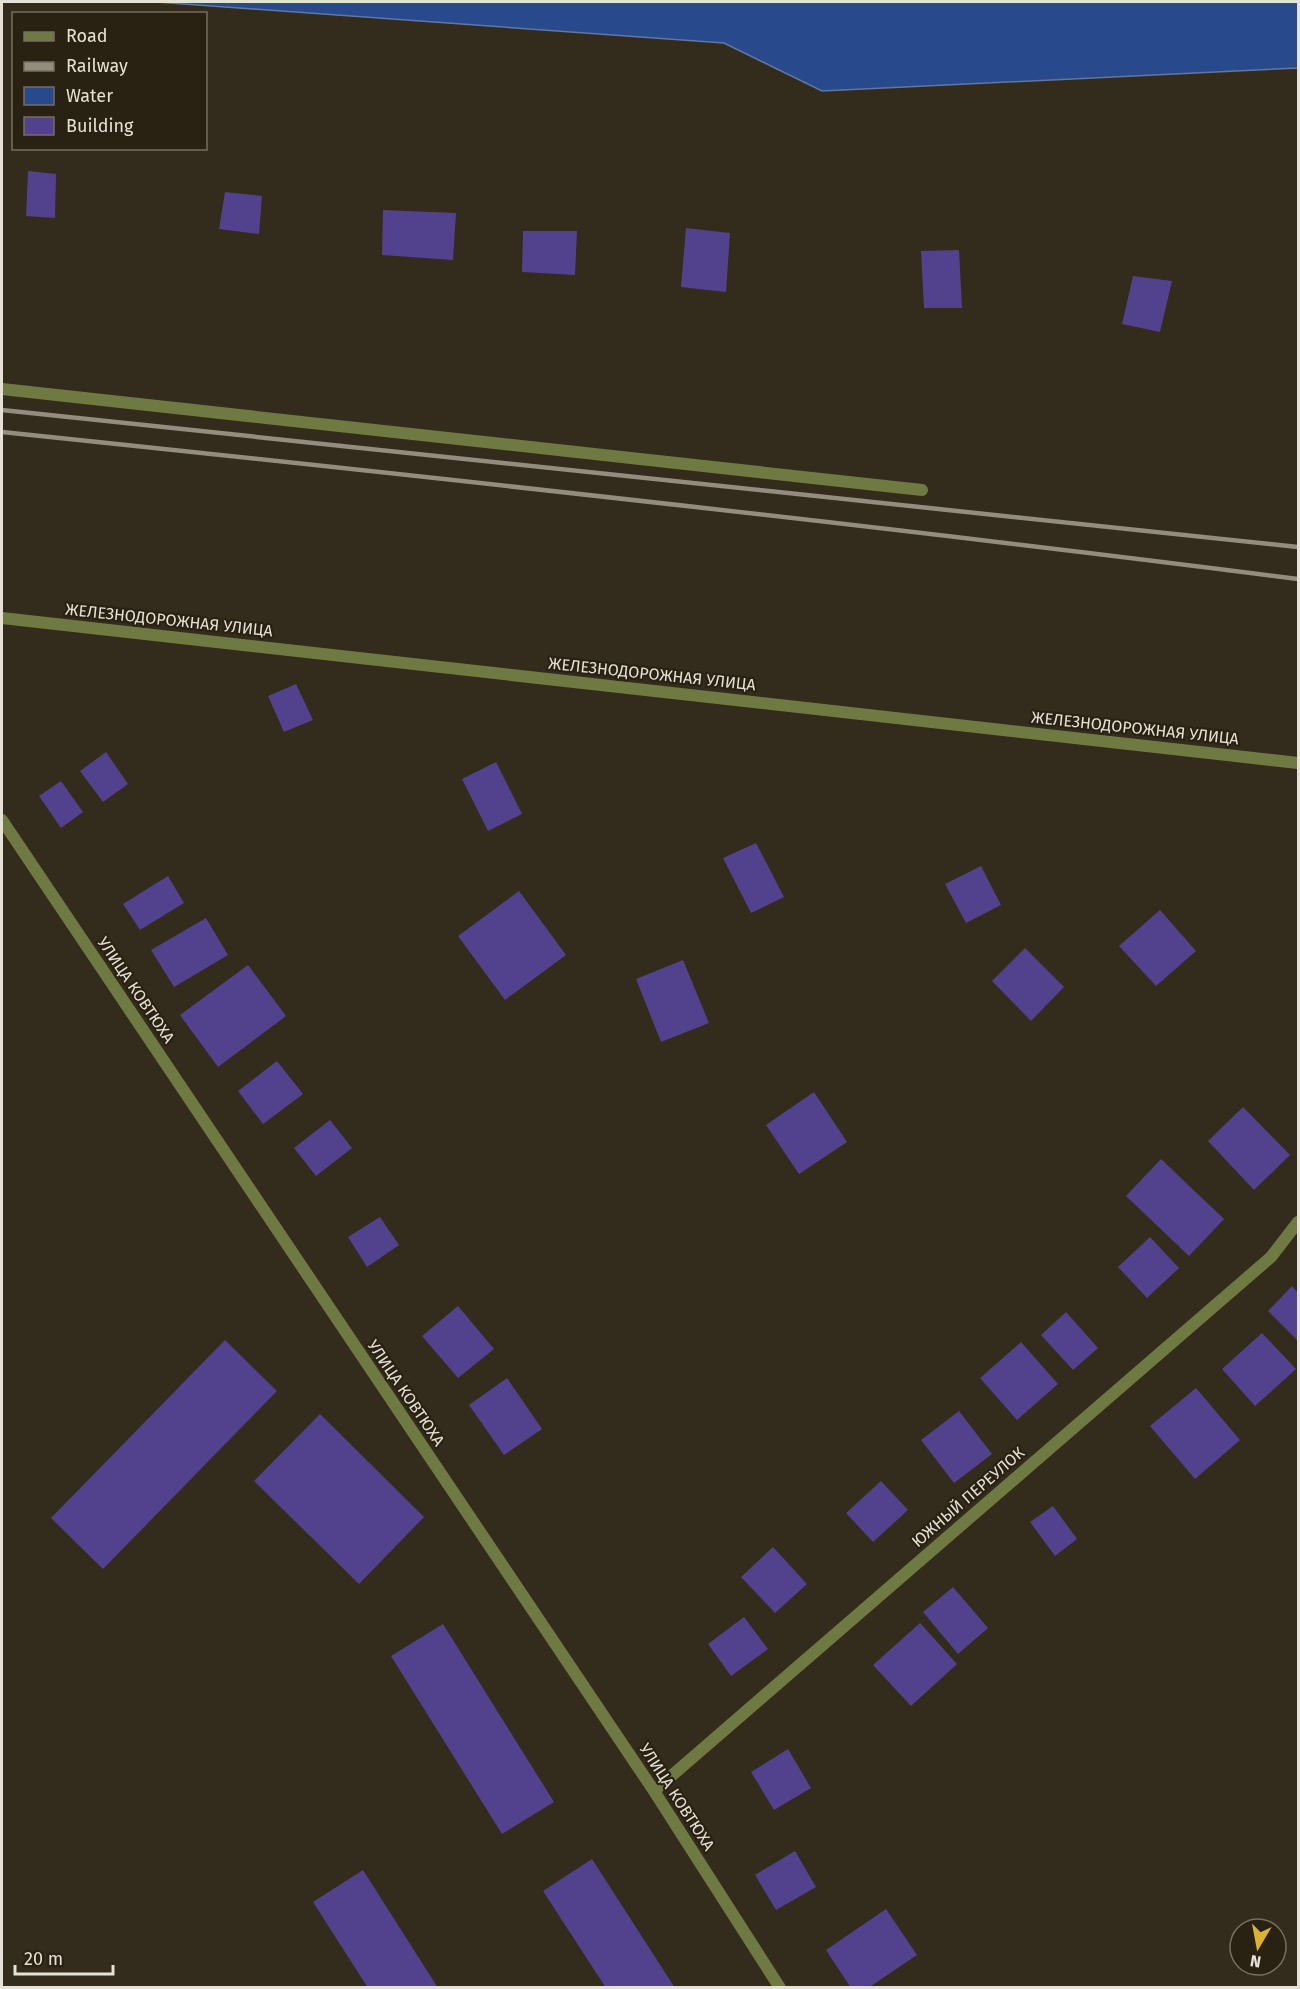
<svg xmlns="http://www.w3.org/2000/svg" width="1300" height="1989" viewBox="0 0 1300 1989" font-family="'Fira Sans',sans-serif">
	<rect width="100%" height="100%" fill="#332b1b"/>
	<path fill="#284a8d" stroke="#6177a3" stroke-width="1.5" d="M156 2H1298V68L822 91 724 43Z"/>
	<path fill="#52428d" d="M28 171 56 174 55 218 26 216Z
		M225 192 262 196 259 234 219 229Z
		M383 210 456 213 453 260 382 255Z
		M686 228 730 233 726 292 681 287Z
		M523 231H577L575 275 522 272Z
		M959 250 962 308H924L921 251Z
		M1133 276 1172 281 1160 332 1122 324Z
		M296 684 313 720 284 732 268 696Z
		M106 752 128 784 103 802 80 771Z
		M496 762 522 814 488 831 462 779Z
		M61 781 83 812 61 828 39 796Z
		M756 843 784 897 751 913 723 858Z
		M981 866 1001 905 966 923 945 884Z
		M168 876 184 903 140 930 123 904Z
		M519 891 566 955 505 1000 458 936Z
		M1160 910 1196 951 1156 986 1119 946Z
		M206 918 228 955 174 987 151 950Z
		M1025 948 1064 987 1031 1021 992 981Z
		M683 960 709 1023 661 1042 636 979Z
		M248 965 286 1016 218 1067 180 1015Z
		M277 1061 303 1094 263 1124 238 1091Z
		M814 1092 847 1142 799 1174 766 1125Z
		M1243 1107 1290 1155 1254 1190 1208 1141Z
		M330 1120 352 1148 316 1176 294 1148Z
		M1161 1159 1224 1219 1189 1256 1126 1196Z
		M380 1217 399 1245 367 1267 348 1237Z
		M1150 1237 1179 1268 1147 1298 1118 1267Z
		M1292 1286 1298 1293V1341L1268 1311Z
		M458 1306 494 1349 458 1378 422 1336Z
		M1066 1312 1098 1348 1073 1370 1041 1335Z
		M1262 1333 1296 1369 1255 1406 1222 1369Z
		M225 1340 277 1391 103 1569 51 1518Z
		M1021 1342 1058 1384 1017 1420 980 1378Z
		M507 1378 542 1429 504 1455 469 1405Z
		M1196 1388 1240 1440 1195 1479 1150 1426Z
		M959 1411 992 1454 954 1483 921 1440Z
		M320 1414 424 1517 359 1584 254 1481Z
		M881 1481 908 1510 873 1542 846 1513Z
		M1053 1506 1077 1539 1055 1556 1030 1522Z
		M773 1547 807 1584 775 1613 741 1577Z
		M953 1587 988 1628 958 1654 923 1612Z
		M744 1617 768 1649 731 1676 708 1644Z
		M920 1623 957 1664 911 1706 873 1665Z
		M443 1624 554 1802 502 1834 391 1656Z
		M788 1749 811 1788 774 1810 751 1772Z
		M795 1851 816 1887 776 1910 755 1875Z
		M592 1859 675 1988H606L543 1891Z
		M363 1870 438 1988H368L313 1902Z
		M886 1909 917 1955 868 1988H851L826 1950Z"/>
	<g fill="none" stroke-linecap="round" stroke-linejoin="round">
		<path stroke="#6f7a42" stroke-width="12" d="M2 389 922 490
			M2 618 1298 763
			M2 820 654 1791 780 1988
			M654 1791 1271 1257 1298 1222"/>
		<path stroke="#938d80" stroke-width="4.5" d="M2 410 1298 547
			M2 432C434 477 867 524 1298 579"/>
	</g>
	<g text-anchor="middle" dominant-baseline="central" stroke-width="4.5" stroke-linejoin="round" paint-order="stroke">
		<g font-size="16" fill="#e6e1d7" stroke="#292112">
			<text transform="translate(169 620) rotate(6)">ЖЕЛЕЗНОДОРОЖНАЯ УЛИЦА</text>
			<text transform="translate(652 674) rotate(6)">ЖЕЛЕЗНОДОРОЖНАЯ УЛИЦА</text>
			<text transform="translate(1135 728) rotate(6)">ЖЕЛЕЗНОДОРОЖНАЯ УЛИЦА</text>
			<text transform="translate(136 990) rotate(56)">УЛИЦА КОВТЮХА</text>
			<text transform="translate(406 1393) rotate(56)">УЛИЦА КОВТЮХА</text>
			<text transform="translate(968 1497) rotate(-41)">ЮЖНЫЙ ПЕРЕУЛОК</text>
			<text transform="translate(677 1797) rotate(57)">УЛИЦА КОВТЮХА</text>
		</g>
	</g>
	<rect width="1300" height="1989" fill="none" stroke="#e6e1d7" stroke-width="6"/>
	<rect x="12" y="12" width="195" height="138" fill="#292112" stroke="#756e61" stroke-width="1.5"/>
	<rect x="24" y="32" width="30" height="9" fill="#6f7a42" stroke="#756e61" stroke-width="1.5"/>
	<text x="66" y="42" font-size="18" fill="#e6e1d7">Road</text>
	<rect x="24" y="62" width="30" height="9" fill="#938d80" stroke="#756e61" stroke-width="1.5"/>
	<text x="66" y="72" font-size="18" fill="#e6e1d7">Railway</text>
	<rect x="24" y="87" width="30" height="18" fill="#284a8d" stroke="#756e61" stroke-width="1.5"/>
	<text x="66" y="102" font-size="18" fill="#e6e1d7">Water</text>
	<rect x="24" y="117" width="30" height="18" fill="#52428d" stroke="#756e61" stroke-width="1.5"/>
	<text x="66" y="132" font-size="18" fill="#e6e1d7">Building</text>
	<g transform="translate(1258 1947) rotate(190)"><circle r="28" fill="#292112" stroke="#756e61" stroke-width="1.5"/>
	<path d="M0-4.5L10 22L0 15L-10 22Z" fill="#dbb233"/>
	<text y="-9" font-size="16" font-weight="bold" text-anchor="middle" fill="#e6e1d7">N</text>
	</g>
	<path d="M15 1965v9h98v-9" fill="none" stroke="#e6e1d7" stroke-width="3"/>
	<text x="24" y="1965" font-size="18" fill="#e6e1d7" stroke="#292112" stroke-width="4.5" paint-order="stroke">20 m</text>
</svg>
